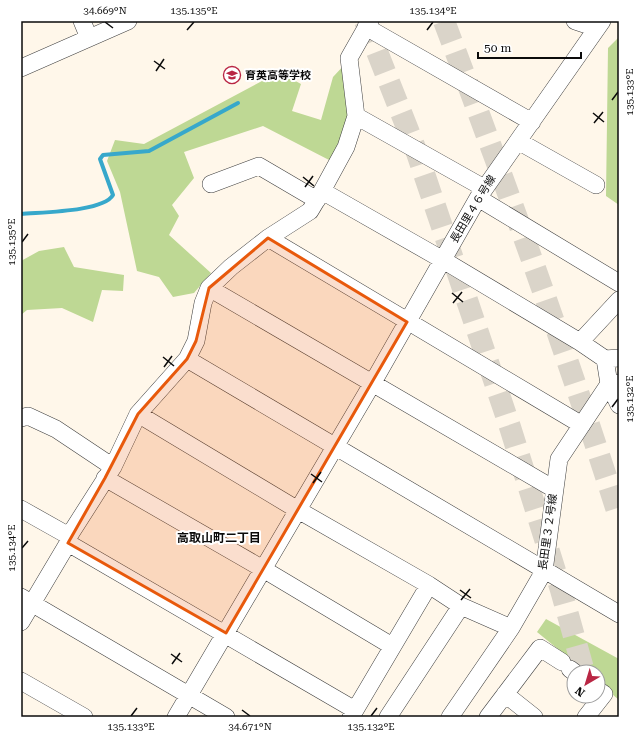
<svg xmlns="http://www.w3.org/2000/svg" width="640" height="738" viewBox="0 0 640 738" font-family="'Roboto Serif','Noto Sans JP',serif">
	<rect width="100%" height="100%" fill="#fff7ea"/>
	<path fill="#bed894" d="M619 37V205L606 196 608 48Z
		M346 63 351 115 331 161 263 126 184 152 194 178 172 205 179 216 169 235 211 273 194 293 173 297 159 277 137 271 120 192 107 161 115 140 144 144 279 72 301 84 292 111 321 120 333 77Z
		M64 247 74 267 124 275 123 291 102 290 93 322 62 308 27 310 21 315V261L39 251Z
		M546 619 619 659V700L598 682V672H586L537 632Z"/>
	<g fill="none" stroke-linecap="round" stroke-linejoin="round">
		<path stroke="#37a8cb" stroke-width="4" d="M21 214C41 212 103 212 113 195L100 159 103 155 149 151 238 103"/>
		<path stroke="#dad4c9" stroke-width="22" stroke-dasharray="22 11" stroke-linecap="butt" d="M365 21 417 153 510 427 561 590 584 672
			M444 21C506 185 566 350 619 517"/>
		<g stroke="#3e3e3e" stroke-width="18">
			<path id="minor" d="M82 21 89 38
				M575 21 596 28
				M366 27 532 122
				M21 68 128 21
				M356 116 484 188
				M518 141 596 185
				M211 184 259 166 317 200
				M322 191 443 260 580 342 605 359 619 358
				M478 198 619 283
				M268 238 582 425
				M209 288 554 489
				M580 342 619 300
				M187 359 619 614
				M605 359 609 384 619 405
				M138 414 298 510 429 585 461 606 511 628
				M21 418 28 416 56 429 113 467
				M105 478 263 569 392 646
				M21 509 69 536
				M68 543 355 710
				M21 597 226 717
				M21 622 68 543 69 536 113 467 138 414 187 359 196 341 203 303 209 288 231 267 268 238 310 211 322 191 346 147 356 116 349 58 370 21
				M570 669 574 672
				M21 681 84 717
				M505 694 534 717
				M176 717 372 384 478 198 602 21
				M351 717 429 585
				M388 717 461 606
				M450 717 511 628 544 571 559 459 609 384 619 383
				M488 717 540 648 562 662
				M586 717 604 694 598 690"/>
		</g>
		<use href="#minor" stroke="#fff" stroke-width="17"/>
	</g>
	<path fill="#e8590c" fill-opacity="0.2" stroke="#e8590c" stroke-width="3" stroke-linejoin="round" d="M268 238 407 322 226 633 68 543 105 478 138 414 187 359 196 341 209 288Z"/>
	<path fill="none" stroke="#0b0b0b" stroke-width="1.5" d="M105 22 113 28M187 30 194 22M427 30 433 22M154 61 165 69M156 71 164 59M612 100 618 92M593 113 604 122M594 123 603 112M303 177 314 186M305 187 313 176M22 242 28 234M452 293 463 302M453 303 462 292M163 357 174 366M164 367 172 356M612 407 618 399M311 474 322 482M313 483 321 472M22 548 28 541M460 590 471 598M461 600 470 589M171 654 182 662M172 664 180 653M242 710 250 716M131 716 137 708M371 716 377 708"/>
	<defs>
		<g id="school-ring" transform="scale(0.9)"><circle r="9.5" fill="#fff" stroke="#b92644" stroke-width="1.5"/><path d="M0-5L7-2L0 1L-7-2ZM-4 1L0 2.5L4 1V4Q0 6-4 4Z" fill="#b92644"/></g>
	</defs>
	<g fill-rule="evenodd">
		<use href="#school-ring" x="232" y="75"/>
	</g>
	<g text-anchor="middle" dominant-baseline="central" stroke-width="4" stroke-linejoin="round" paint-order="stroke">
		<g font-size="11" font-weight="bold" fill="#0b0b0b" stroke="#fff" text-anchor="start">
			<text x="245" y="75">育英高等学校</text>
		</g>
		<g font-size="11" fill="#0b0b0b" stroke="#fff">
			<text transform="translate(473 209) rotate(-59)">長田里４６号線</text>
			<text transform="translate(548 532) rotate(-82)">長田里３２号線</text>
		</g>
		<g font-size="12" font-weight="bold" fill="#0b0b0b" stroke="#fff">
			<text x="219" y="538">高取山町二丁目</text>
		</g>
	</g>
	<rect width="640" height="738" fill="none" stroke="#ffffff" stroke-width="44"/>
	<g transform="translate(586 684) rotate(218)"><circle r="19" fill="#ffffff" stroke="#9d9d9d"/>
	<path d="M0-3L7 15L0 10L-7 15Z" fill="#b92644"/>
	<text y="-6" font-size="11" font-weight="bold" text-anchor="middle" fill="#0b0b0b">N</text>
	</g>
	<path d="M478 52v6h103v-6" fill="none" stroke="#0b0b0b" stroke-width="2"/>
	<text x="484" y="52" font-size="12" fill="#0b0b0b" stroke="#ffffff" stroke-width="3" paint-order="stroke">50 m</text>
	<rect x="22" y="22" width="596" height="694" fill="none" stroke="#0b0b0b" stroke-width="1.5"/>
	<g font-size="10" text-anchor="middle" fill="#0b0b0b">
		<text x="105" y="14">34.669°N</text>
		<text x="194" y="14">135.135°E</text>
		<text x="433" y="14">135.134°E</text>
		<text transform="translate(629 92) rotate(-90)" y="4">135.133°E</text>
		<text transform="translate(11 242) rotate(-90)" y="4">135.135°E</text>
		<text transform="translate(629 399) rotate(-90)" y="4">135.132°E</text>
		<text transform="translate(11 548) rotate(-90)" y="4">135.134°E</text>
		<text x="131" y="730">135.133°E</text>
		<text x="250" y="730">34.671°N</text>
		<text x="371" y="730">135.132°E</text>
	</g>
</svg>
